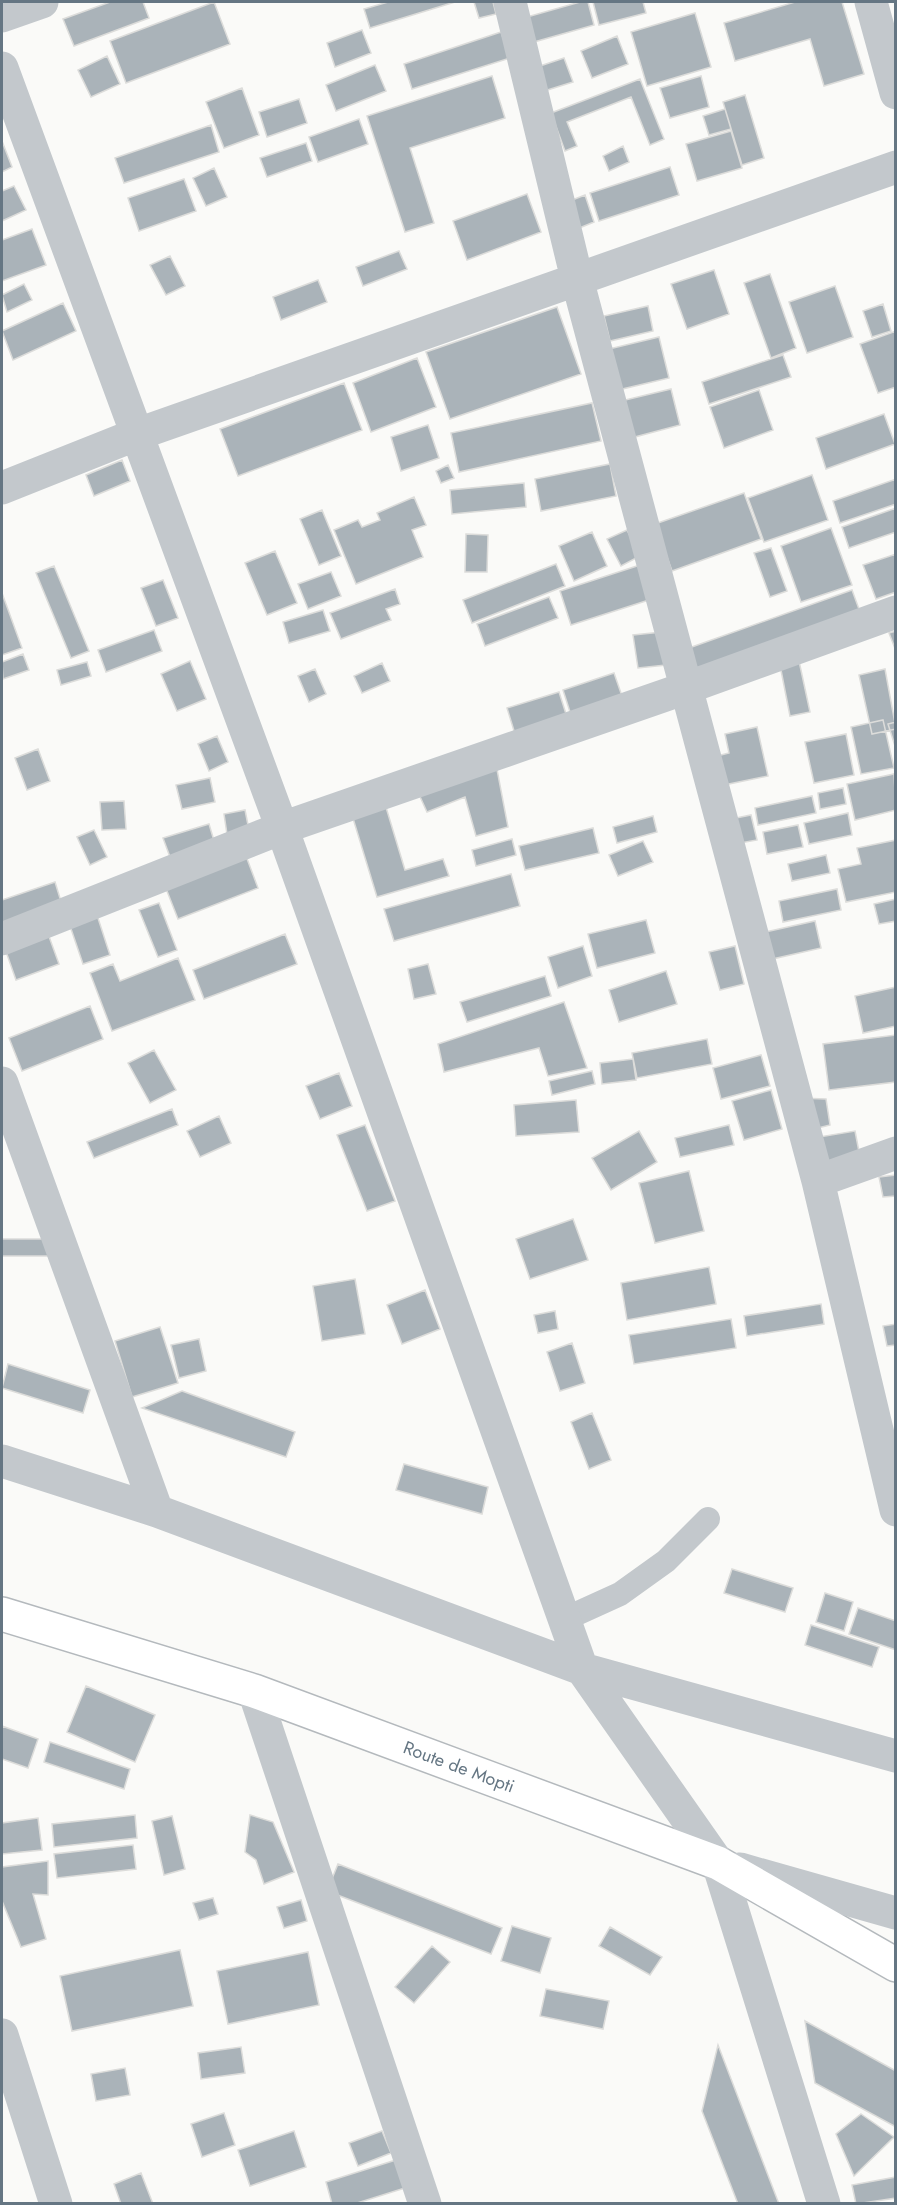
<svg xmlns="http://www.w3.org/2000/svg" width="897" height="2205" viewBox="0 0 897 2205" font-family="Jost,sans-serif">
	<rect width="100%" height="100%" fill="#fafaf8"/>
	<path fill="#aab3b9" stroke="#dcdcda" stroke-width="1.5" d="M110 2H143L149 18 74 46 63 19Z
		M214 2 230 44 126 83 110 41Z
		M388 2H455L370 28 364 9Z
		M474 2H493L496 14 479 18Z
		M580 2H588L594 25 534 42 527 17Z
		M593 2H643L646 13 599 25Z
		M795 2H842L864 74 824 86 810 39 735 61 724 23Z
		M695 13 711 67 647 86 631 32Z
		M362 30 371 53 335 67 327 43Z
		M501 32 510 58 412 89 404 64Z
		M617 36 628 64 592 78 581 51Z
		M107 56 120 84 91 97 78 70Z
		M564 58 573 82 541 92 534 68Z
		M375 65 386 91 336 111 326 85Z
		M492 76 505 118 410 148 434 223 405 232 367 116Z
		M701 76 709 107 670 118 660 88Z
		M640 79 664 139 650 145 631 97 567 122 577 146 565 151 551 113Z
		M242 88 259 135 224 148 206 102Z
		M745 95 764 158 742 165 723 102Z
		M299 99 307 123 267 137 259 112Z
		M725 109 731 129 709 135 703 116Z
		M359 119 368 144 318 162 309 137Z
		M211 125 219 152 124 183 115 158Z
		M731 131 742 168 697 181 686 144Z
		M2 141 12 167 2 172Z
		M306 143 312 161 267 177 260 158Z
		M623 146 629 162 609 171 603 156Z
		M670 167 679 195 599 221 590 193Z
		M214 168 227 197 206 206 193 178Z
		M184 179 196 211 139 231 128 198Z
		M14 186 26 210 2 221V191Z
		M527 194 541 232 467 260 453 221Z
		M585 195 594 222 577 229 567 202Z
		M32 229 46 265 2 281V240Z
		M399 251 407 269 363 286 356 267Z
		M170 256 185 286 166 295 150 265Z
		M714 270 729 314 687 329 671 284Z
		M770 274 796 348 771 358 744 283Z
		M318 280 327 302 281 320 273 297Z
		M24 284 32 300 7 312 2 295Z
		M835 286 853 337 807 353 789 302Z
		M63 303 76 331 13 360 2 331Z
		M883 304 891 331 872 337 863 311Z
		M648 306 653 331 610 341 604 316Z
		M557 307 581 374 450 419 426 352Z
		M896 331V387L878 393 860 344Z
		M659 337 669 378 618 390 609 349Z
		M783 355 791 377 709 404 702 382Z
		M417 358 436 407 371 432 353 383Z
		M344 383 362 430 238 476 220 429Z
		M671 389 680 425 631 438 621 401Z
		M759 390 773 430 724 448 710 407Z
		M592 403 601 441 459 472 451 433Z
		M884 414 895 444 826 469 816 438Z
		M428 425 439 458 401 471 391 437Z
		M122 460 130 481 94 496 86 475Z
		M610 464 616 496 541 511 535 479Z
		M448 465 454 478 441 483 436 471Z
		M812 475 828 520 764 542 748 498Z
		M896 479V504L840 523 833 501Z
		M524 483 526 507 452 514 450 490Z
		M744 493 761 539 672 571 655 524Z
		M414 497 426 525 412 530 423 557 356 584 334 530 358 520 362 527 380 520 377 513Z
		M896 508V532L849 548 842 527Z
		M322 510 341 556 319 565 300 519Z
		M831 528 852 585 801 602 781 546Z
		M627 530 640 556 621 566 607 539Z
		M592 532 607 566 574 581 559 546Z
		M466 534 488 535 487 572H465Z
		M771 548 787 591 770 597 754 553Z
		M275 551 297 603 267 615 245 563Z
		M896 554V592L876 599 863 565Z
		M556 564 565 586 472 623 463 600Z
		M640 565 652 599 571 625 560 591Z
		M54 566 89 651 71 658 36 573Z
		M331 572 341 596 308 609 298 584Z
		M163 580 178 618 156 626 141 588Z
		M395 589 400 604 386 609 391 620 341 639 330 613Z
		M852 590 863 620 699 678 689 648Z
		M2 593 22 648 2 655Z
		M549 597 558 618 485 646 477 624Z
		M323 610 330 631 289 643 283 622Z
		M154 630 162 651 106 672 98 650Z
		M896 631V651L889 633Z
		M662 632 666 665 638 668 633 635Z
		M23 654 29 670 3 679 2 662Z
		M190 661 206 699 177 711 161 674Z
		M799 661 810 712 790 716 780 665Z
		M87 662 91 676 61 685 57 670Z
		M382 663 390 681 362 693 354 676Z
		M315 669 326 694 309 702 298 676Z
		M885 669 896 729 872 734 859 675Z
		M614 673 623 699 571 715 563 690Z
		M559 692 567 717 515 734 507 708Z
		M883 720 894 768 861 774 851 727Z
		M896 722V749L888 724Z
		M757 727 768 776 719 786 713 757 729 753 725 734Z
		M846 734 854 775 814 783 805 742Z
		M217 736 228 762 209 771 198 744Z
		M38 749 50 781 27 790 15 758Z
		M495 759 508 827 476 836 465 797 427 812 417 790Z
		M894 774 896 810 855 820 847 784Z
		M210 778 215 802 182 809 176 785Z
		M843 788 846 804 820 809 818 793Z
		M812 796 816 813 758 825 755 808Z
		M124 801 126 829 102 830 100 802Z
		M385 804 405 870 443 859 449 876 377 897 352 815Z
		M245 810 249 830 227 834 224 814Z
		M848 813 852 835 809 844 804 823Z
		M751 815 757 840 735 844 731 819Z
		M653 816 657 832 617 843 613 827Z
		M209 824 215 844 170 857 163 838Z
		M798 825 803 847 767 854 763 832Z
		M593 828 599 853 525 870 519 846Z
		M94 830 107 857 90 865 77 837Z
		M512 839 516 855 476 866 472 850Z
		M896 840V892L846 902 838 869 861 864 857 848Z
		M643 841 653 862 618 876 609 855Z
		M826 855 830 873 792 881 788 864Z
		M246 856 258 888 178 919 165 886Z
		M511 874 520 906 394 941 384 909Z
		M55 882 63 908 2 929V900Z
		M837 889 841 910 783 922 779 901Z
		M896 899V921L879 924 874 904Z
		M159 903 177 950 158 957 139 910Z
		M96 912 110 955 83 964 68 920Z
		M646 920 655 953 597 968 588 934Z
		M815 921 821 948 768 960 761 933Z
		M47 931 59 964 16 980 4 946Z
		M285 934 297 964 204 999 193 970Z
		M583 946 592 976 558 988 548 957Z
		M735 946 744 984 720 990 709 952Z
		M178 958 195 1000 112 1031 90 973 113 964 120 981Z
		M428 964 436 994 414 999 408 969Z
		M666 971 677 1004 619 1022 609 990Z
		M545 976 551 996 467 1022 460 1002Z
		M896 987V1026L863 1033 855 996Z
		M564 1002 587 1068 548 1076 539 1048 444 1072 438 1044Z
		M90 1006 103 1039 22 1071 9 1038Z
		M896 1035V1082L829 1090 823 1044Z
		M707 1039 712 1064 637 1078 632 1053Z
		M154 1050 176 1090 150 1103 128 1063Z
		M761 1055 770 1086 721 1099 713 1068Z
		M633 1059 636 1080 602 1084 600 1063Z
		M592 1071 595 1084 552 1095 549 1081Z
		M339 1073 352 1106 320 1119 306 1086Z
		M771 1090 782 1129 744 1140 732 1101Z
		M798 1098 826 1099 830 1125 806 1131Z
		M576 1100 579 1132 516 1136 514 1105Z
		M172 1109 178 1125 94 1158 87 1142Z
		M219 1116 231 1143 200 1157 187 1131Z
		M365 1125 395 1201 367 1211 337 1135Z
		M729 1125 734 1145 680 1157 675 1138Z
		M639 1131 657 1162 611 1190 592 1158Z
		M855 1131 861 1162 818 1169 813 1138Z
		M689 1171 704 1231 655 1243 639 1183Z
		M896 1175V1196L883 1197 879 1177Z
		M573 1219 588 1260 530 1279 516 1239Z
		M2 1239H52V1256H2Z
		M709 1267 716 1304 627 1320 621 1283Z
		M355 1279 365 1334 322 1341 313 1286Z
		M425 1290 440 1329 402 1344 387 1305Z
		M821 1304 824 1324 747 1336 744 1316Z
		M555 1311 558 1329 538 1333 534 1315Z
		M731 1319 736 1348 634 1364 629 1335Z
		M896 1324V1345L887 1346 883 1326Z
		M160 1327 178 1383 132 1397 115 1341Z
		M199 1339 206 1371 179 1378 171 1345Z
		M572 1343 585 1383 560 1391 547 1352Z
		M8 1364 90 1390 83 1413 2 1388Z
		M182 1391 295 1432 286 1457 142 1408Z
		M592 1413 611 1460 589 1469 571 1422Z
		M404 1464 488 1487 482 1514 396 1490Z
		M732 1569 793 1588 785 1612 724 1593Z
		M825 1593 853 1602 844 1631 816 1622Z
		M858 1608 896 1621V1650L849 1634Z
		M811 1625 879 1647 872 1667 805 1645Z
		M86 1686 155 1715 135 1762 67 1732Z
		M2 1726 38 1739 28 1768 2 1759Z
		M50 1742 130 1769 124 1789 44 1762Z
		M135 1815 137 1838 54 1847 52 1824Z
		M250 1815 273 1822 294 1872 264 1884 256 1860 245 1852Z
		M172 1816 185 1869 164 1875 152 1821Z
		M38 1818 42 1850 2 1854V1823Z
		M133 1845 136 1869 57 1878 54 1854Z
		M48 1861V1895L33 1894 46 1939 21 1947 2 1901V1867Z
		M338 1864 502 1928 491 1954 327 1891Z
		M213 1898 218 1914 199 1920 193 1903Z
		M301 1900 307 1921 284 1928 277 1907Z
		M512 1926 551 1938 540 1973 501 1961Z
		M610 1927 662 1957 650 1975 599 1946Z
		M432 1946 450 1962 414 2003 395 1987Z
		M180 1950 193 2006 72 2031 60 1976Z
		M308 1952 319 2005 228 2024 217 1971Z
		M546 1989 609 2001 603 2029 540 2016Z
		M805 2021 896 2071V2127L815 2083Z
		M718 2045 779 2204H738L702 2111Z
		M241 2047 245 2073 201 2079 198 2053Z
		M125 2068 130 2095 96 2101 91 2074Z
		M224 2113 235 2145 202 2157 191 2124Z
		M861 2114 894 2137 854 2176 836 2134Z
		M294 2131 306 2167 250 2186 238 2150Z
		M382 2131 391 2153 358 2166 349 2143Z
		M399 2159 408 2187 354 2204H332L326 2182Z
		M141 2173 153 2204H121L114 2184Z
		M896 2177V2198L856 2204 852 2185Z"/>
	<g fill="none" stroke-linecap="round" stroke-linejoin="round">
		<g stroke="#b4b9bd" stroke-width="36">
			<g id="trunk">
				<path id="s1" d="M2 1614 254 1691 718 1863 896 1965"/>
			</g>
		</g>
		<path stroke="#c3c8cc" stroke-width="24" d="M565 1619 620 1594 666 1561 708 1519"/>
		<path stroke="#c3c8cc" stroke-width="33" d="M510 2 577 279 818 1181 896 1510
			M871 2 896 93
			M2 16 42 2
			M2 68 282 828 582 1669 718 1863 824 2204
			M2 488 135 435 896 167
			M2 939 282 828 686 688 896 612
			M2 1083 157 1511
			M818 1181 896 1153
			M2 1461 157 1511 582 1669 896 1756
			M254 1691 425 2204
			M740 1869 896 1913
			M2 2035 56 2204"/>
		<use href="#trunk" stroke="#fff" stroke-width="33"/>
	</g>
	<g text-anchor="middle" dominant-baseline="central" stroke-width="6" stroke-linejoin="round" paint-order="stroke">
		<g font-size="18" fill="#657683" stroke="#fff">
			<text stroke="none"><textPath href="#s1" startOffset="482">Route de Mopti</textPath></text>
		</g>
	</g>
	<rect width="897" height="2205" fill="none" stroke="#657683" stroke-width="6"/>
</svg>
